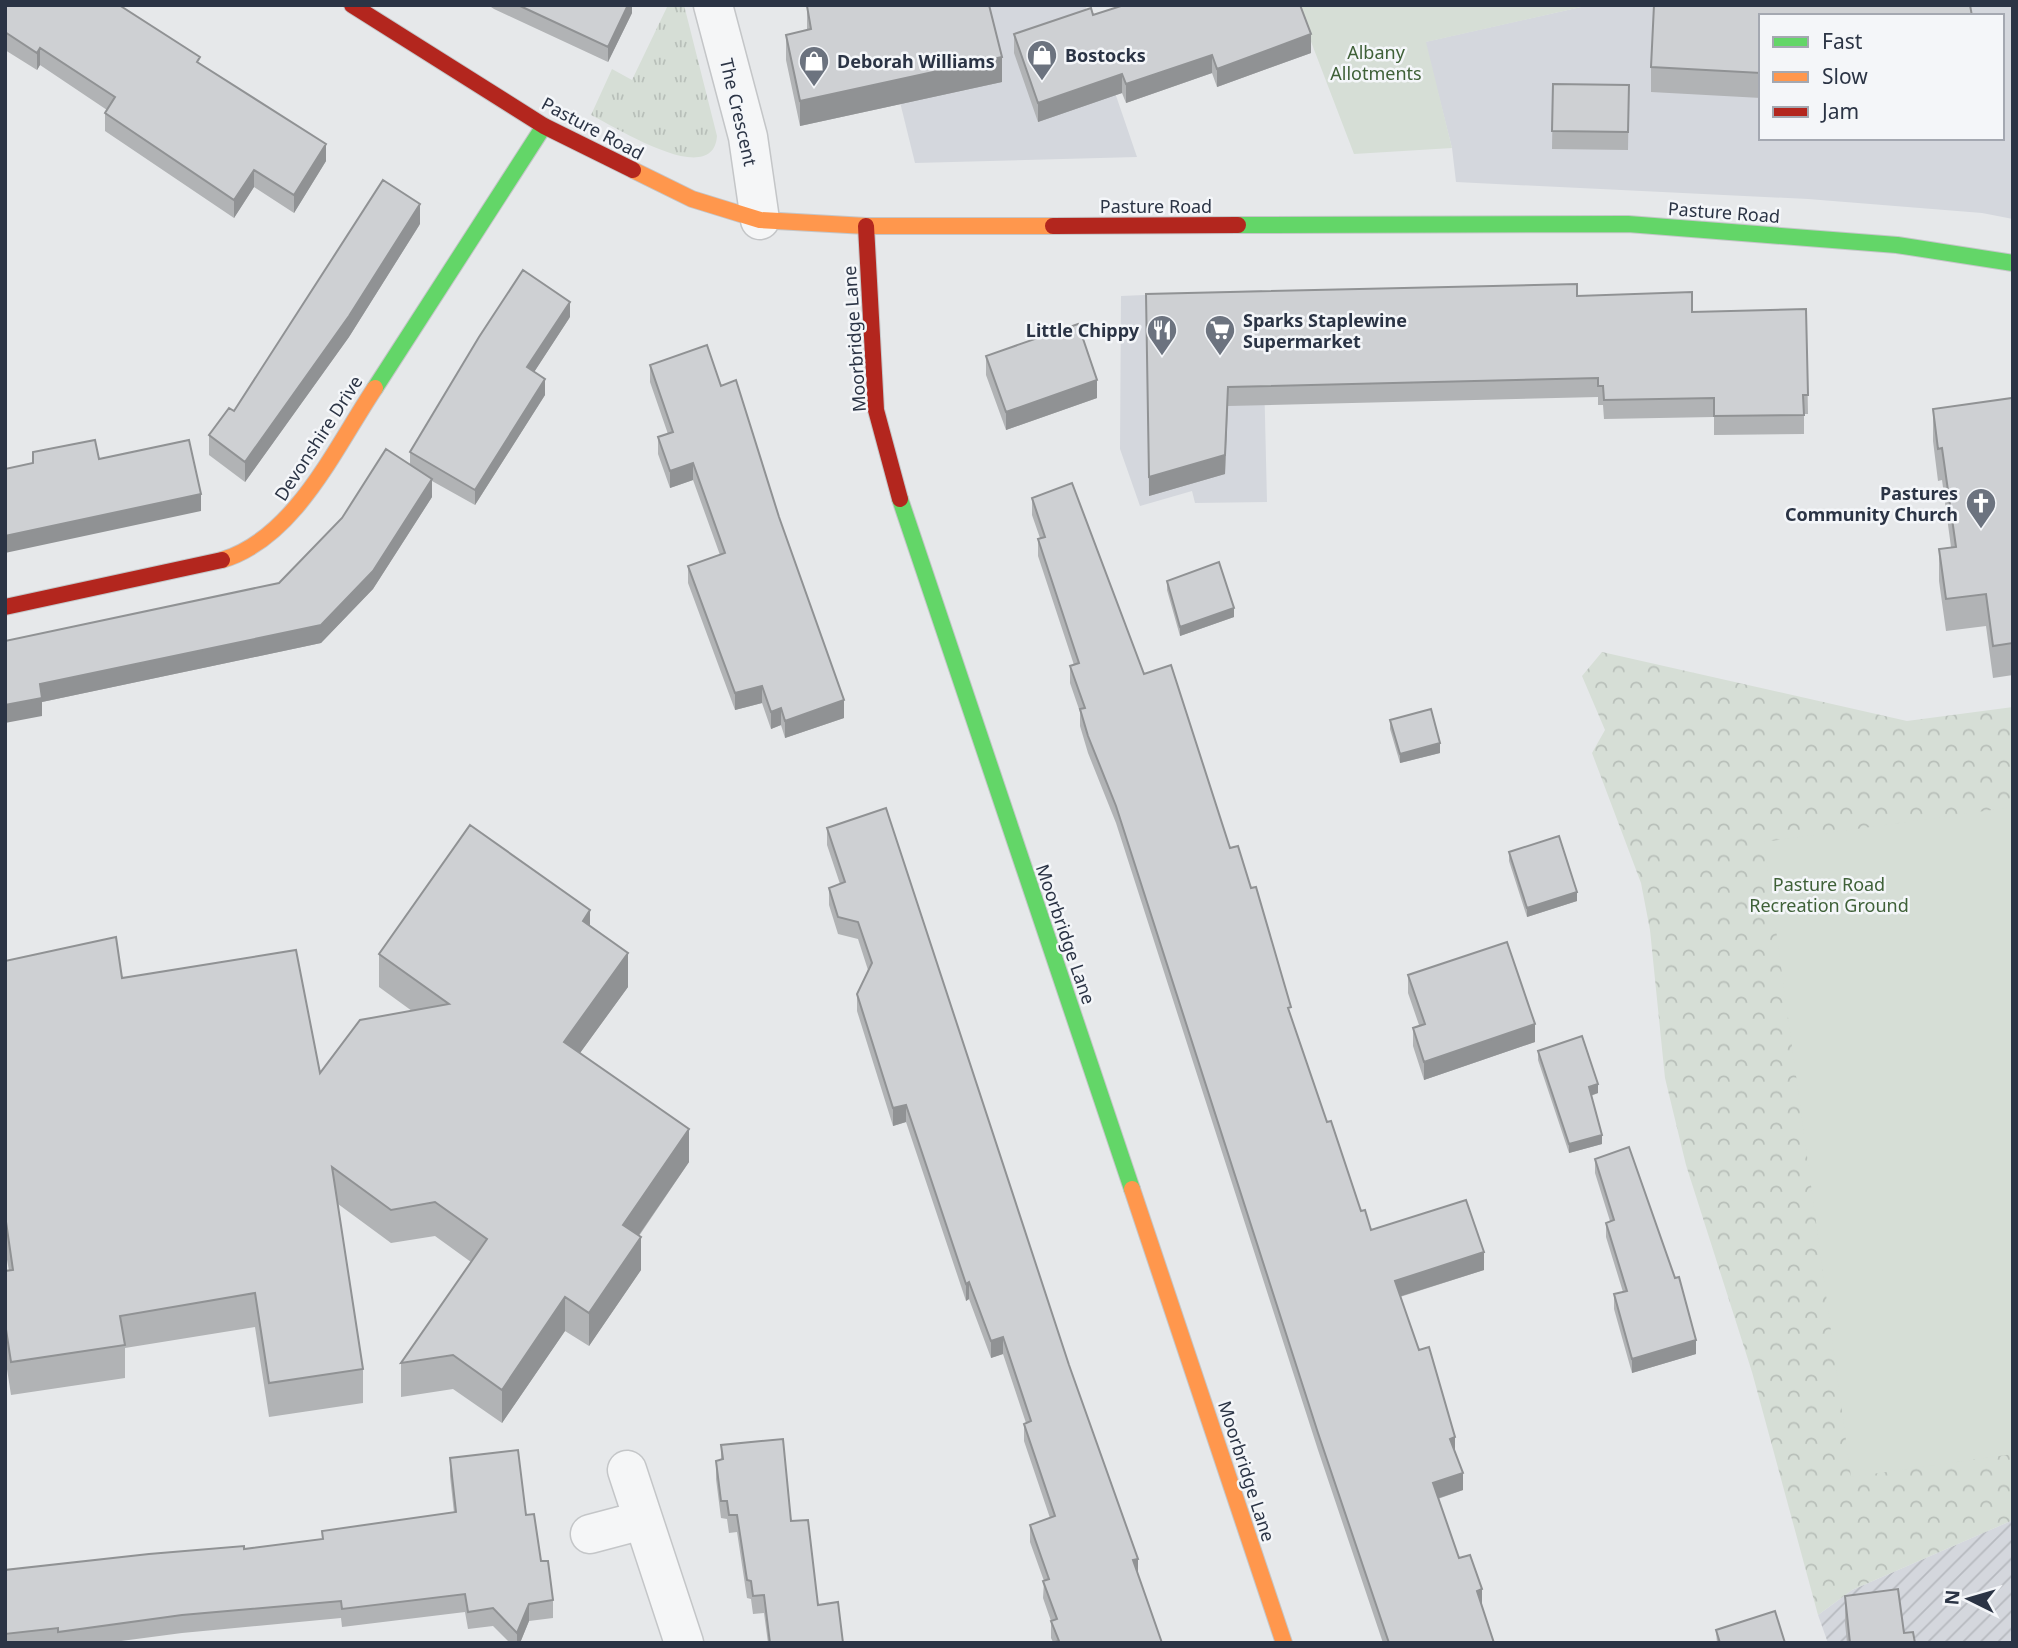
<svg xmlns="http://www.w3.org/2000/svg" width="2018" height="1648" viewBox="0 0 2018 1648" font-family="'Noto Sans',sans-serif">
	<defs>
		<pattern id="industrial-furrows" width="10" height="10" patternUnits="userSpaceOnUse" patternTransform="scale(1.75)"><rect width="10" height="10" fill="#d4d7dd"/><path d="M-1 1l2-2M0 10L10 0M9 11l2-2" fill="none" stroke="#b6b9bf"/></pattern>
		<pattern id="grass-tufts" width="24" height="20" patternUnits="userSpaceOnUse" patternTransform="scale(1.75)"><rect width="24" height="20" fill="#d6ded6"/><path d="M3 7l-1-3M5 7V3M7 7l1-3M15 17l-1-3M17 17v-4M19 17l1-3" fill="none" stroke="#b8bfb9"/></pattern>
		<pattern id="park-crowns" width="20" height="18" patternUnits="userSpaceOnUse" patternTransform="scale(1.75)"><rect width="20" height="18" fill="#d6ded6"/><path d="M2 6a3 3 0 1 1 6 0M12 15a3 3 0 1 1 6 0" fill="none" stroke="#b8bfb9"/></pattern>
	</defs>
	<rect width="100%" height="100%" fill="#e6e8ea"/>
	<path fill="#d4d7dd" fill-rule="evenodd" d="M876 5H1085L1137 157 915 163Z
		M1590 5H2013V219L1982 213 1808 199 1456 182 1452 148 1425 42ZM1761 16H2002V138H1761Z
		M1262 290 1267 502 1195 503 1192 491 1140 506 1120 449 1121 296Z"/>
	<path fill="url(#industrial-furrows)" d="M2013 1520V1643H1828L1818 1615 1852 1590Z"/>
	<path fill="url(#grass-tufts)" d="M668 5H684L717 136C713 190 614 126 591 115L612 69 632 80Z"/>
	<path fill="url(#park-crowns)" d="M1602 652 1907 721 2013 707V1520L1852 1590 1818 1615 1752 1372 1686 1165 1665 1078 1650 930 1641 883 1592 753 1605 730 1582 676Z"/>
	<path fill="#d6ded6" d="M1297 5H1590L1426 42 1452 148 1354 154Z
		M2013 807V1454L1851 1477 1764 842Z"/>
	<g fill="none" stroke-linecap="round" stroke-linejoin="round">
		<g stroke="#c4c6c8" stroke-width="41">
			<path id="street" d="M713 5 748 137 760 220
				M627 1470 684 1643
				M590 1534 643 1520"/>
		</g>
		<g stroke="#c4c6c8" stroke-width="18">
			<path id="fast" d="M1238 225 1628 224 1897 245 2013 263
				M375 388 544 126
				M900 499 1132 1189"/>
		</g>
		<g stroke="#c4c6c8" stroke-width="18">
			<path id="slow" d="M633 170 692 199 760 220 866 226H1053
				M222 560C295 538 335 448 375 388
				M1132 1189 1284 1643"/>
		</g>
		<g stroke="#c4c6c8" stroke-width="18">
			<path id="jam" d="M352 5 544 126 633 170
				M866 226 876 410 900 499
				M1053 226 1238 225
				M5 607 222 560"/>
		</g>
		<use href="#street" stroke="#f5f6f7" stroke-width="38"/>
		<use href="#fast" stroke="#63d668" stroke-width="16"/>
		<use href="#slow" stroke="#ff974d" stroke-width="16"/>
		<use href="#jam" stroke="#b3261e" stroke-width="16"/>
	</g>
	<path fill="#b1b3b5" d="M5 5 200 63 326 161 294 213 254 187 234 218 105 131V113L107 110 40 65 37 70 5 50Z
		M488 5H632V13L608 62 494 9Z
		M807 6 1002 82 800 126 786 60V35L807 30Z
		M1093 15 1311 53 1217 87 1212 73 1126 103 1122 93 1038 122 1014 53V34Z
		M1761 16V98L1651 92V67Z
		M1553 84 1629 85 1628 150 1552 149Z
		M420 224 349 337 245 482 209 455V435L234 411Z
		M1146 294 1577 296 1692 312 1806 309 1808 414H1804V434L1714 435V417L1604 419 1603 405H1598V397L1228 406 1225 474 1149 496Z
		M570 317 534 372 545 395 475 505 432 481V497L373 589 321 643 42 702V716L5 641 279 583 410 465V452Z
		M986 356 1097 398 1006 430 986 375Z
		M650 365 721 386 779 517 844 718 785 738 781 725 771 729 762 703 735 710 688 583V566L720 555 693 480 670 488 658 454V437L668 434 650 382Z
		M2013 401V675L1993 678 1986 626 1946 631 1939 581V549L1951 547 1942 480 1938 481 1933 441V409Z
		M1032 498 1144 674 1230 848 1291 1017 1327 1122 1361 1211 1371 1230 1484 1270 1400 1297 1455 1452 1463 1490 1438 1499 1459 1558 1482 1606 1494 1643H1383L1318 1450 1116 823 1088 753 1080 726V712L1070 683V666L1074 665 1038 556V539L1040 538 1032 515Z
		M1167 581 1234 617 1180 636 1167 590Z
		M1390 720 1440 753 1400 763 1390 729Z
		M827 828 1138 1574 1162 1643 1053 1642 1051 1638V1621L1043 1598 1044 1581 1030 1542V1525L1050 1518 1024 1441V1424L1026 1423 1003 1354 991 1358 969 1299 966 1301 906 1122 893 1126 857 1011V994L868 970 858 939 838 934 829 905V888L840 884 827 845Z
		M1509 852 1577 901 1527 917 1509 861Z
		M590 926 628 987 580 1053 689 1162 639 1236 641 1270 589 1346 565 1331 502 1423 453 1389 401 1397V1363L471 1262 435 1236 391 1243 338 1204 363 1369V1403L269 1417 255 1327 125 1348V1378L11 1395 5 1356V1271H9L5 1248V961L122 978 320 1073 412 1011 379 987V954Z
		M1408 975 1535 1042 1424 1080 1413 1046V1028L1419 1025 1408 993Z
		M1538 1051 1598 1093 1591 1096 1602 1144 1569 1153 1538 1060Z
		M1595 1159 1675 1278 1696 1354 1632 1373 1614 1309V1294L1623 1292 1606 1237V1223L1610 1221 1595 1173Z
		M721 1445 791 1521 818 1605 843 1643H768L764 1613 753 1614 751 1599 747 1598 737 1532 729 1533 727 1519 721 1518 716 1479V1461L721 1460Z
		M450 1458 526 1515 553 1600V1618L529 1621 520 1643H510L493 1626 468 1629 465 1612 342 1627 341 1618 182 1633 106 1643H5V1570L244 1549 322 1539V1531L454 1513 450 1476Z
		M1845 1596 1904 1633 1915 1643H1847L1845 1623Z
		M1716 1630 1785 1643H1717Z"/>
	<path fill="#909294" d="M628 5H632V13L608 62V47Z
		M1311 34V53L1217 87V69Z
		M40 48V65L37 70V53Z
		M1212 55V73L1126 103V84Z
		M1002 57V82L800 126V101Z
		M1122 74V93L1038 122V103Z
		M326 144V161L294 213V195Z
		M254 170V187L234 218V200Z
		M420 204V224L349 337 245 482V462Z
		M570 302V317L527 383V367Z
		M545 379V395L475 505V490Z
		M1097 380V398L1006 430V412Z
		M1228 387 1225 474 1149 496V477Z
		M693 463V480L670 488V471Z
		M432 479V497L373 589 321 643 42 702V716L5 723V705L40 684 321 625Z
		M201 494V511L5 553V536Z
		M1234 608V617L1180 636V627Z
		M762 686V703L735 710V693Z
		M844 700V718L785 738V721Z
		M781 708V725L771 729V712Z
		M1440 743V753L1400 763V754Z
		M1577 892V901L1527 917V908Z
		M590 910V944L583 921Z
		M628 953V987L564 1075V1042Z
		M1535 1024V1042L1424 1080V1062Z
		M1598 1084V1093L1589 1096V1087Z
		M906 1105V1122L893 1126V1108Z
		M689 1129V1162L623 1258V1225Z
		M1602 1135V1144L1569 1153V1144Z
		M641 1237V1270L589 1346V1313Z
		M1484 1252V1270L1395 1298V1281Z
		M969 1282V1299L966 1301V1284Z
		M565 1297V1331L502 1423V1390Z
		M1003 1337V1354L991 1358V1341Z
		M1696 1340V1354L1632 1373V1359Z
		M1455 1437V1454L1450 1439Z
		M1463 1473V1490L1433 1500V1483Z
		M1138 1559V1576L1133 1560Z
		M1482 1589V1606L1477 1591Z
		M529 1604V1621L520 1643H517V1633Z"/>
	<path fill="#ced0d3" stroke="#909294" stroke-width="2" d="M5 5H119L200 57 197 62 326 144 294 195 254 170 234 200 105 113 115 97 40 48 37 53 5 32Z
		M518 5H628L608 47Z
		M810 5H989L1002 57 800 101 786 35 811 29 807 6Z
		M1124 5H1300L1311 34 1217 69 1212 55 1126 84 1122 74 1038 103 1014 34 1091 8 1093 15Z
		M1654 5H1970L1972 16H1761V73L1651 67Z
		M1553 84 1629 85 1628 132 1552 131Z
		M383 180 420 204 349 316 245 462 209 435 229 408 234 411Z
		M523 270 570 302 527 367 545 379 475 490 410 452 479 337Z
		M1577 284V296L1692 292V312L1806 309 1808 395H1803L1804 415 1714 416V398L1604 400 1603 386H1598V378L1228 387 1225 455 1149 477 1146 294Z
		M1078 324 1097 380 1006 412 986 356Z
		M707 345 721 386 736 380 779 517 844 700 785 721 781 708 771 712 762 686 735 693 688 566 725 553 693 463 670 471 658 437 673 432 650 365Z
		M2012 398 2013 643 1993 646 1986 594 1946 599 1939 549 1956 547 1942 448 1938 449 1933 409Z
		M95 440 99 459 189 440 201 494 5 536V469L33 463V452Z
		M386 449 432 479 373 571 321 625 40 684 42 698 5 705V641L279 583 342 518Z
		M1072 483 1144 674 1171 665 1230 848 1238 846 1251 888 1256 887 1291 1007 1288 1008 1327 1122 1331 1121 1361 1211 1365 1210 1371 1230 1466 1200 1484 1252 1395 1281 1419 1350 1429 1347 1455 1437 1450 1439 1463 1473 1433 1483 1459 1558 1470 1555 1482 1589 1477 1591 1494 1643H1389L1318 1433 1116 806 1088 736 1080 709 1085 708 1070 666 1079 663 1038 539 1045 537 1032 498Z
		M1219 562 1234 608 1180 627 1167 581Z
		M1431 709 1440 743 1400 754 1390 720Z
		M886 808 1069 1365 1138 1559 1133 1560 1162 1643H1052L1059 1641 1051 1621 1057 1619 1043 1581 1049 1579 1030 1525 1055 1516 1024 1424 1031 1421 1003 1337 991 1341 969 1282 966 1284 906 1105 893 1108 857 994 872 963 858 922 838 917 829 888 845 882 827 828Z
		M470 825 590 910 583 921 628 953 564 1042 689 1129 623 1225 641 1237 589 1313 565 1297 502 1390 453 1355 401 1363 487 1239 435 1202 391 1210 332 1167 363 1369 269 1383 255 1293 120 1316 125 1345 11 1362 5 1323V1271L13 1270 5 1215V961L116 937 122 978 296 950 320 1073 360 1020 449 1004 379 954Z
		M1559 836 1577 892 1527 908 1509 852Z
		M1507 942 1535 1024 1424 1062 1413 1028 1425 1024 1408 975Z
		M1582 1036 1598 1084 1589 1087 1602 1135 1569 1144 1538 1051Z
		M1629 1147 1675 1278 1679 1277 1696 1340 1632 1359 1614 1294 1627 1291 1606 1223 1614 1220 1595 1159Z
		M783 1439 791 1521 808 1520 818 1605 838 1602 843 1643H770L764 1595 753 1596 751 1581 747 1580 737 1515H729L727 1501H721L716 1461 723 1459 721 1445Z
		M518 1450 526 1515 534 1514 541 1561H548L553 1600 529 1604 517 1633 493 1608 468 1612 465 1594 342 1609 341 1601 182 1615 58 1632V1628L5 1634V1570L149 1554 244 1546V1549L323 1539 322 1531 456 1512 450 1458Z
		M1898 1589 1904 1633 1913 1632 1915 1643H1850L1845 1596Z
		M1775 1611 1785 1643H1720L1716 1630Z"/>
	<defs>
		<g id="shop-pin" transform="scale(1.575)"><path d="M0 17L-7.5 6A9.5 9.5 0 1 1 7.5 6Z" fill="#6c737f" stroke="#f4f6f9"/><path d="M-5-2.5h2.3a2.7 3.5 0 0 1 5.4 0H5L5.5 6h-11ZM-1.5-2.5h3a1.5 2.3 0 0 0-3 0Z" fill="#fff"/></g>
		<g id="restaurant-pin" transform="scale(1.575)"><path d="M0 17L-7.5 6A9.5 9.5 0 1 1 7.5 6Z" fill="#6c737f" stroke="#f4f6f9"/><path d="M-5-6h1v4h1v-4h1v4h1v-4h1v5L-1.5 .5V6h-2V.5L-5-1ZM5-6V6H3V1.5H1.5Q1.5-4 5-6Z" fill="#fff"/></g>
		<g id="supermarket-pin" transform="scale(1.575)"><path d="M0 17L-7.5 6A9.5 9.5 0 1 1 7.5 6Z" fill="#6c737f" stroke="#f4f6f9"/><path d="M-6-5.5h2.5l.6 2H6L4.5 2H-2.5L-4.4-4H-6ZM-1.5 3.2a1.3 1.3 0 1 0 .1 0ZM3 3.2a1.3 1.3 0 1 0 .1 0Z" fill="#fff"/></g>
		<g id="church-pin" transform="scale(1.575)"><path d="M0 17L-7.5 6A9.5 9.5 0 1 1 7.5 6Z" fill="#6c737f" stroke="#f4f6f9"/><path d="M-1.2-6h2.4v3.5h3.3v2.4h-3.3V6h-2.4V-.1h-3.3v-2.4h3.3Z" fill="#fff"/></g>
	</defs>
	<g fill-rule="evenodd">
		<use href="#shop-pin" x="1042" y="55"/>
		<use href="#shop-pin" x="814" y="61"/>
		<use href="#restaurant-pin" x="1162" y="330"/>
		<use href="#supermarket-pin" x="1220" y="330"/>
		<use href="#church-pin" x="1981" y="503"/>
	</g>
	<g text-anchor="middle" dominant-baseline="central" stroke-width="5" stroke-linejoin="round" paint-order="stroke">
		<g font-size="18" fill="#3f6138" stroke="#f4f6f9">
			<text x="1376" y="52">Albany<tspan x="1376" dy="21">Allotments</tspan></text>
			<text x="1829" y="884">Pasture Road<tspan x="1829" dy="21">Recreation Ground</tspan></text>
		</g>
		<g font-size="18" font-weight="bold" fill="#2b3445" stroke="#f4f6f9" text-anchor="start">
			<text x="1065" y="55">Bostocks</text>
			<text x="837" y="61">Deborah Williams</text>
			<text x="1243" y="320">Sparks Staplewine<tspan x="1243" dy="21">Supermarket</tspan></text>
			<text x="1139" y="330" text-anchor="end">Little Chippy</text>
			<text x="1958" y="493" text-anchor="end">Pastures<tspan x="1958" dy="21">Community Church</tspan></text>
		</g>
		<g font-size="18" fill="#2b3445" stroke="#f4f6f9">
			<text transform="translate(739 112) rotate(77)">The Crescent</text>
			<text transform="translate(593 128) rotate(28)">Pasture Road</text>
			<text x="1156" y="206">Pasture Road</text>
			<text transform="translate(1724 212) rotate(4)">Pasture Road</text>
			<text transform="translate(854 339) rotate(-94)">Moorbridge Lane</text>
			<text transform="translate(318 438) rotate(-57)">Devonshire Drive</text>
			<text transform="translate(1066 934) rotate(71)">Moorbridge Lane</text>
			<text transform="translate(1247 1471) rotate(72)">Moorbridge Lane</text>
		</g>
	</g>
	<rect width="2018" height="1648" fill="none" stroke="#2b3445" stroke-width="14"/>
	<rect x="1759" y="14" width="245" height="126" fill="#f4f6f9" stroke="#a4a8b1" stroke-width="2"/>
	<rect x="1773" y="37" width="35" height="10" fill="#63d668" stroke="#a4a8b1" stroke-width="2"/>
	<text x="1822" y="49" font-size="21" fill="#2b3445">Fast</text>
	<rect x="1773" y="72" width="35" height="10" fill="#ff974d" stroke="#a4a8b1" stroke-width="2"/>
	<text x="1822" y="84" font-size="21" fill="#2b3445">Slow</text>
	<rect x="1773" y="107" width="35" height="10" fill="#b3261e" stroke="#a4a8b1" stroke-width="2"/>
	<text x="1822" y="119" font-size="21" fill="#2b3445">Jam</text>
	<g transform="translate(1969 1599) rotate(275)" stroke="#f4f6f9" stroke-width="5" paint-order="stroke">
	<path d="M0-5L12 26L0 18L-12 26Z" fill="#2b3445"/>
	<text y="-10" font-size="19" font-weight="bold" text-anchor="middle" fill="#2b3445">N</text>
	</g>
</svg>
